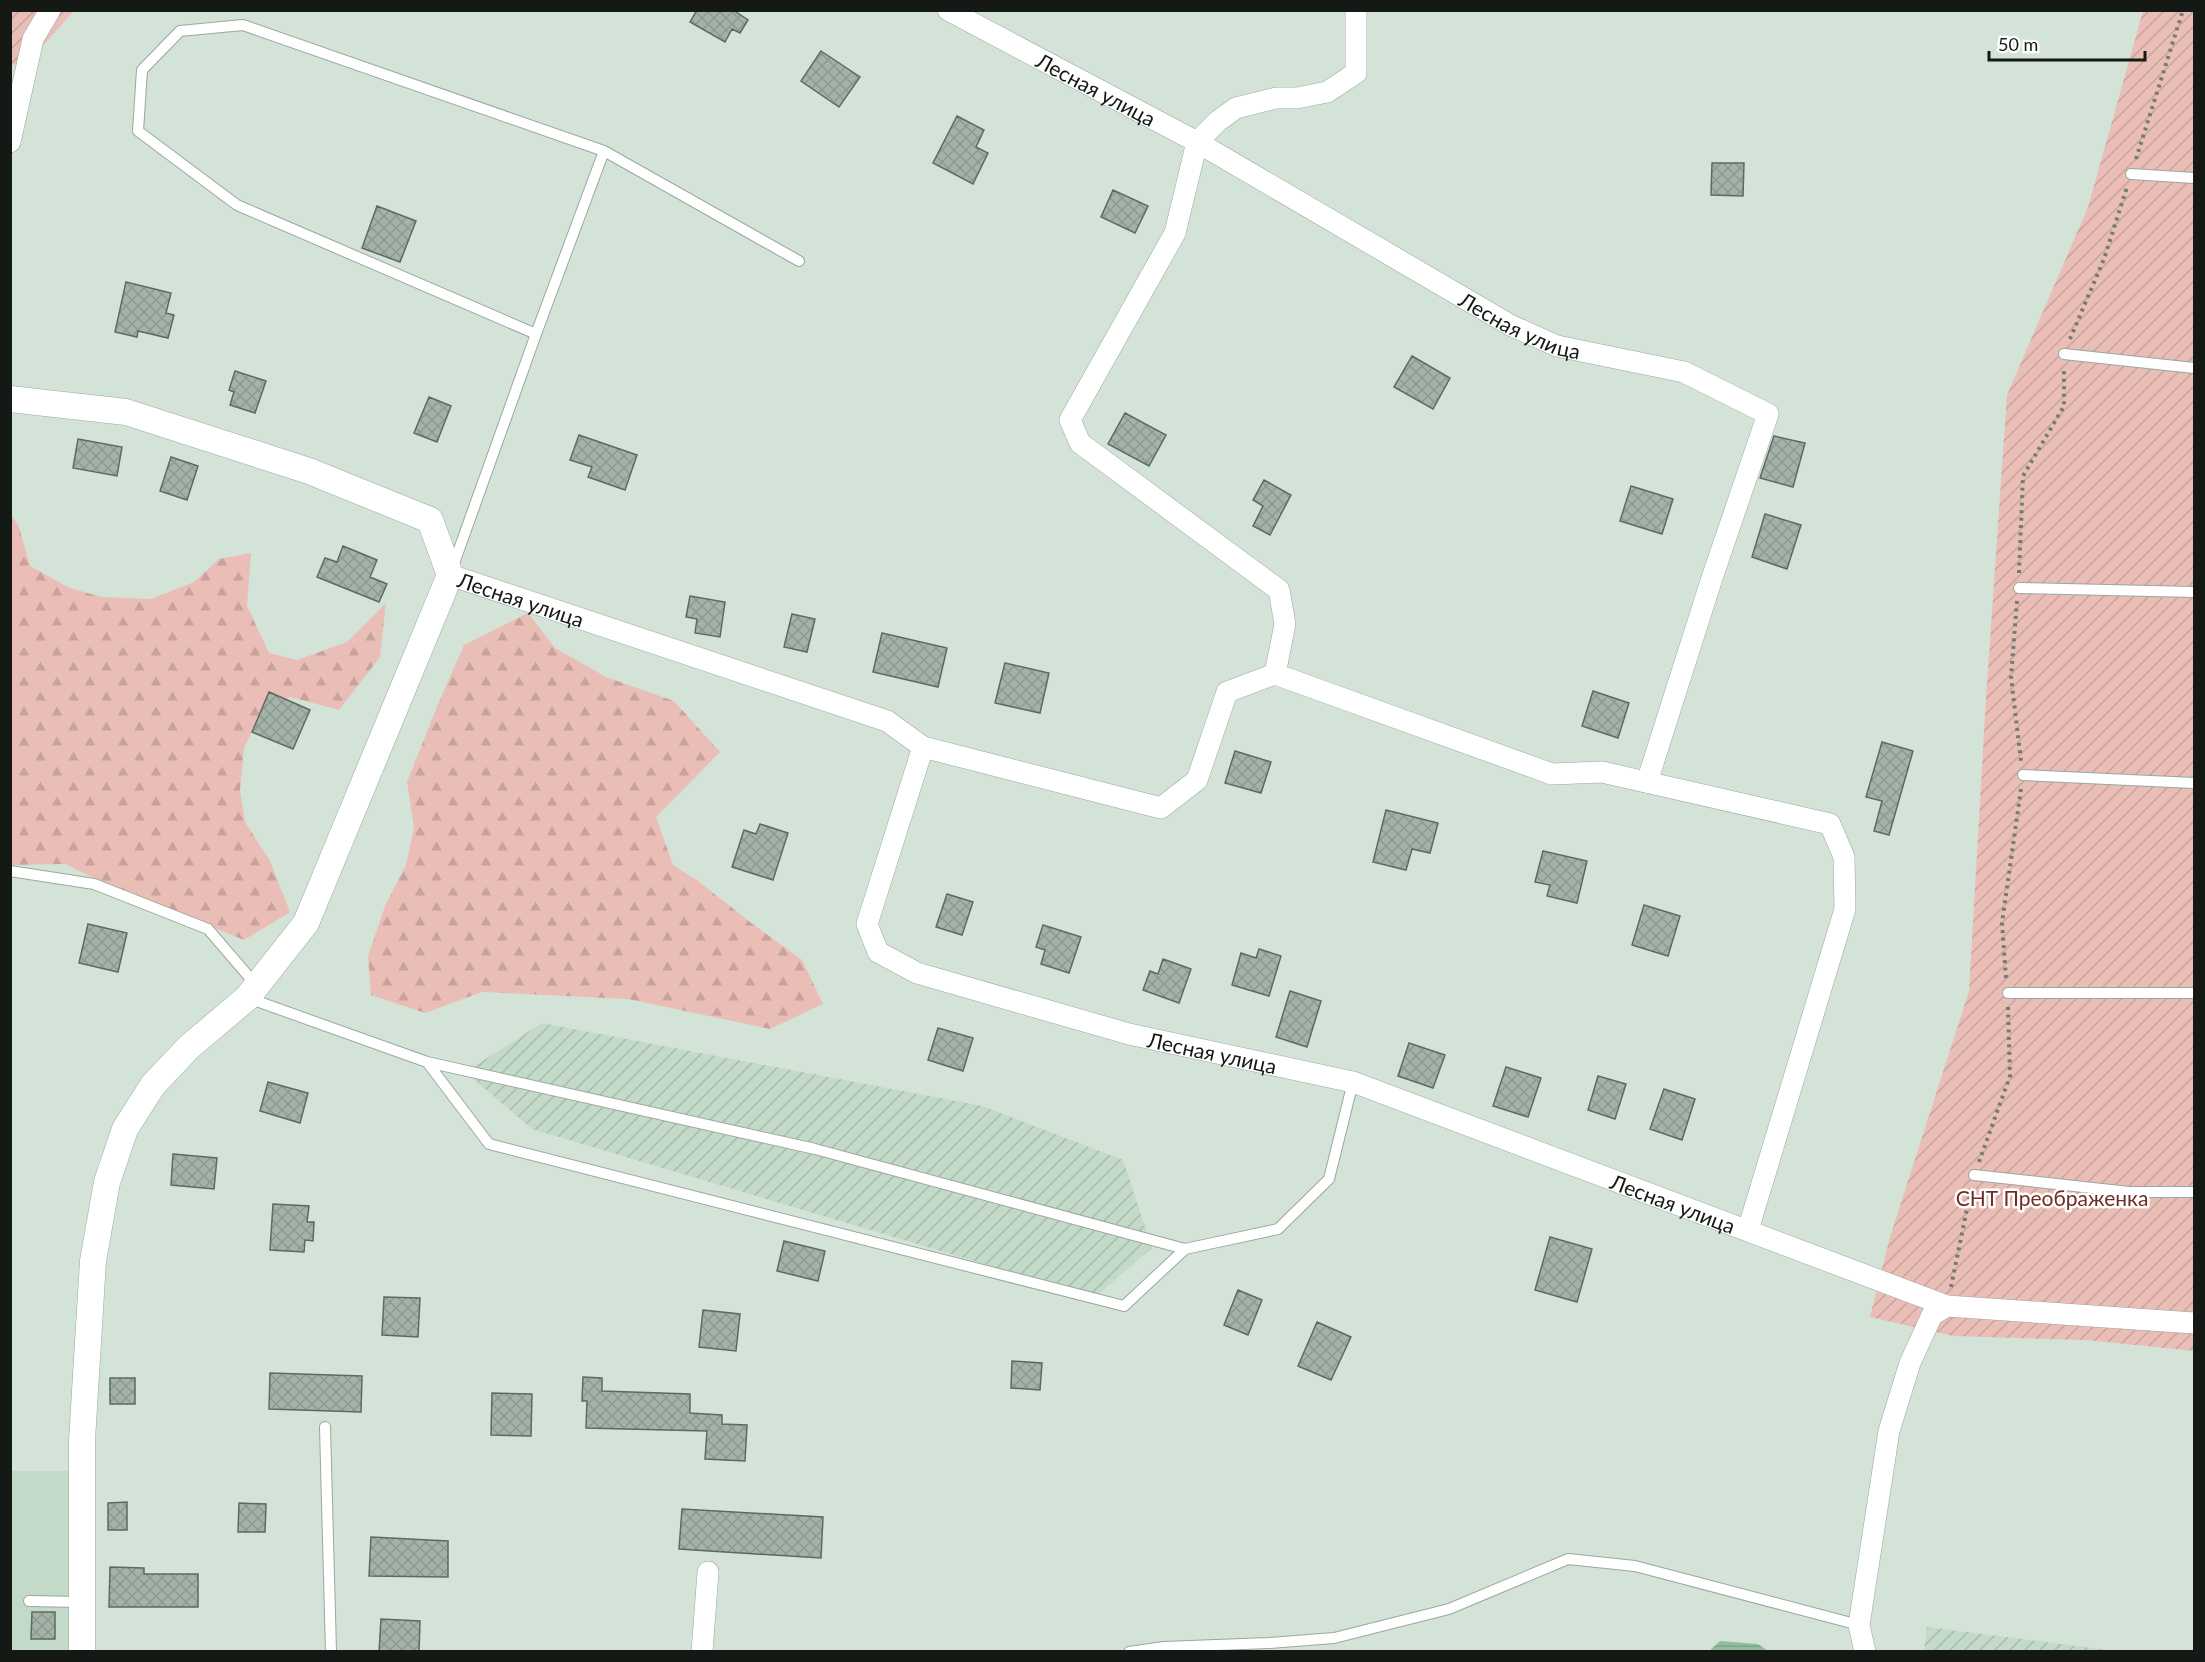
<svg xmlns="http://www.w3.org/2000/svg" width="2205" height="1662" viewBox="0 0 2205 1662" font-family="Lato,sans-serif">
	<defs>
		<pattern id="industrial-furrows" width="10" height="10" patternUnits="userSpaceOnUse" patternTransform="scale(1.5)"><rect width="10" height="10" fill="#c4dac9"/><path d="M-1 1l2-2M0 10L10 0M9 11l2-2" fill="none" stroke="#a8baac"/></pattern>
		<pattern id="forest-firs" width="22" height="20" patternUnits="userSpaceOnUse" patternTransform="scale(1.5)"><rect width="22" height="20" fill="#eabeb7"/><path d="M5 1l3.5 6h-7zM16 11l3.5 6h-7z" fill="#c8a39c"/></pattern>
		<pattern id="garden-furrows" width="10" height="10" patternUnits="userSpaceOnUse" patternTransform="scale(1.5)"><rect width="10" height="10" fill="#eabeb7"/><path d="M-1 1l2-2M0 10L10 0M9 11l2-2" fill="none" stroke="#c8a39c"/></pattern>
		<pattern id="water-rules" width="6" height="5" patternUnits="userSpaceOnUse" patternTransform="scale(1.5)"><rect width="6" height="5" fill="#92be9f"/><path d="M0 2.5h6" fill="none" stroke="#7da388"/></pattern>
		<pattern id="building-cross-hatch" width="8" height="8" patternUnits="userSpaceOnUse" patternTransform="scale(1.5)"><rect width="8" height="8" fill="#a4b3a8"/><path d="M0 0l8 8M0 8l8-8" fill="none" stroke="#8c9990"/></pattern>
	</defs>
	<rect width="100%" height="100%" fill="#d4e3d8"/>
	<path fill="#c4dac9" d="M11 1471H69V1651L11 1652Z"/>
	<path fill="url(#industrial-furrows)" d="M542 1023 982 1106 1123 1160 1152 1248 1095 1297 532 1129 465 1072Z
		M1927 1627 2117 1651H1924Z"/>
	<path fill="url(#forest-firs)" d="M10 513 19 527 30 566 70 588 102 597 151 599 194 582 219 559 251 553 247 606 269 653 297 660 347 642 386 603 380 657 339 710 290 697 259 717 244 748 240 790 245 822 270 861 290 912 244 940 110 886 65 864 11 865Z
		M528 613 555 648 606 677 674 701 720 752 656 817 673 865 698 881 754 925 802 960 823 1004 770 1029 628 999 482 992 425 1013 371 995 368 956 385 906 406 865 414 828 407 782 439 702 464 645Z"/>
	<path fill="url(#garden-furrows)" d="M11 11H74L23 68 11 63Z
		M2143 11H2194V1351L2086 1340 1953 1336 1870 1317 1890 1237 1969 991 1986 698 2007 395 2088 207Z"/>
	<path fill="url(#water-rules)" d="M1720 1641 1758 1644 1768 1651H1709Z"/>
	<path fill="url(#building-cross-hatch)" stroke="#5d6a60" stroke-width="1.5" d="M697 10H733L748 20 740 33 732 29 725 42 690 22Z
		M821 51 860 77 839 107 801 81Z
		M957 116 984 130 976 147 988 153 973 184 933 163Z
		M1712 163H1744L1743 196 1711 195Z
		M1113 190 1148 206 1135 233 1101 217Z
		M377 206 416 221 400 262 362 248Z
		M126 282 171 293 166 313 174 315 168 338 138 331 137 337 115 332Z
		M1412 356 1450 378 1433 409 1394 387Z
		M235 371 266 381 255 413 230 405 234 392 229 390Z
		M429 397 451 406 437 442 414 433Z
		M1125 413 1166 435 1149 466 1108 444Z
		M579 435 637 455 625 490 588 477 592 467 570 460Z
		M1774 436 1805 443 1793 487 1760 478Z
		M78 439 122 447 117 476 73 468Z
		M171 457 198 466 187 500 160 491Z
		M1264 480 1291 495 1270 535 1253 526 1263 506 1253 500Z
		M1631 486 1673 499 1662 534 1620 521Z
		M1765 514 1801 525 1787 569 1752 557Z
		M343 546 377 560 370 577 387 584 379 602 317 577 325 558 337 562Z
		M690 596 725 602 720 637 695 633 697 619 686 617Z
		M792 614 815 619 807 652 784 647Z
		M882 633 947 648 938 687 873 672Z
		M1005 663 1049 673 1040 713 995 703Z
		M1593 691 1629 703 1618 738 1582 726Z
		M269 692 310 710 293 749 252 732Z
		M1882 742 1913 751 1889 835 1874 831 1882 801 1866 797Z
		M1235 751 1271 762 1261 793 1225 783Z
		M1386 810 1438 823 1430 853 1412 849 1406 870 1373 862Z
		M760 824 788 833 773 880 732 867 744 830 756 834Z
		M1543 851 1587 861 1577 903 1547 896 1550 885 1535 882Z
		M947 894 973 902 962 935 936 927Z
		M1644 905 1680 916 1668 956 1632 945Z
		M88 924 127 933 118 972 79 963Z
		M1043 925 1081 937 1069 973 1041 964 1045 950 1036 947Z
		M1259 949 1281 956 1269 996 1232 985 1241 953 1256 958Z
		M1163 959 1191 969 1179 1003 1143 990 1150 971 1158 974Z
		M1290 991 1321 1001 1307 1047 1276 1037Z
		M938 1028 973 1038 963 1071 928 1060Z
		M1409 1043 1445 1055 1433 1088 1398 1076Z
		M1506 1067 1541 1078 1528 1117 1493 1106Z
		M1598 1076 1626 1084 1615 1119 1588 1110Z
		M268 1082 308 1093 300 1123 260 1111Z
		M1664 1089 1695 1099 1682 1140 1650 1129Z
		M173 1154 217 1158 214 1189 171 1185Z
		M273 1204 309 1206 307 1222H314L313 1241 305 1240 304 1252 270 1250Z
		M1550 1237 1592 1249 1577 1302 1535 1290Z
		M784 1241 825 1251 818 1281 777 1271Z
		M1238 1290 1262 1300 1248 1335 1224 1325Z
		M384 1297 420 1298 418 1337 382 1335Z
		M703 1310 740 1314 736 1351 699 1347Z
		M1317 1322 1351 1337 1331 1380 1298 1366Z
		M1012 1361 1042 1363 1040 1390 1011 1388Z
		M270 1373 362 1376 361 1412 269 1409Z
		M583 1377 602 1378V1391L690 1394V1413L722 1415V1424L747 1425 745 1461 705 1459 707 1431 586 1428 587 1401H582Z
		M110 1378H135V1404H110Z
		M492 1393 532 1394 531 1436 491 1435Z
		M127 1502V1530H108V1503Z
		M239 1503 266 1504 265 1532H238Z
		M682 1509 823 1517 821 1558 679 1549Z
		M371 1537 448 1541V1577L369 1576Z
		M110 1567 144 1568V1574H198V1607H109Z
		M32 1612H55V1639H31Z
		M381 1619 420 1621 419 1652H379Z"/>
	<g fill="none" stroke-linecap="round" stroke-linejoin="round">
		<g stroke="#9aa89e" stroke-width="12">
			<path id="service" d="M2131 174 2194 178
				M536 334 604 151
				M2064 354 2194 368
				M452 569 536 334 237 205 138 131 142 70 180 31 243 25 604 151 799 261
				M2019 588 2194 592
				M2023 775 2194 783
				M10 871 94 884 208 929 256 985
				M2008 993H2194
				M248 998 427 1062 489 1144 1124 1306 1185 1249 1278 1229 1329 1179 1353 1082
				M427 1062 815 1149 1185 1249
				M1974 1175 2129 1192H2194
				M325 1427 331 1652
				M29 1601 81 1602
				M1129 1652 1164 1647 1269 1643 1334 1638 1449 1609 1568 1559 1635 1566 1859 1625"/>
		</g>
		<g stroke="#9aa89e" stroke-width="22">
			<g id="minor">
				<path id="s1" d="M948 10 1197 142 1510 325 1557 346 1684 372 1768 414 1712 578 1647 782"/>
				<path d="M10 142 33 39 50 10"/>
				<path id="s2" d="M450 575 887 721 923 747 867 924 878 952 917 973 1129 1034 1353 1082 1947 1306 2194 1323"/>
				<path d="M1275 674 1285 624 1279 590 1080 443 1070 420 1175 233 1197 142 1218 121 1236 108 1276 98H1297L1327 92 1356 73V10"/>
				<path d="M923 747 1161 808 1197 780 1227 692 1275 674 1552 774 1602 772 1830 824 1844 857 1845 909 1748 1230"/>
				<path d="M702 1652 708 1572"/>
				<path d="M1865 1652 1859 1625 1889 1431 1910 1363 1932 1315 1947 1306"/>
			</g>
		</g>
		<g stroke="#9aa89e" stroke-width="27">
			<path id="tertiary" d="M10 399 126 412 309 471 430 520 450 575 306 923 247 998 189 1047 153 1085 125 1129 107 1182 93 1261 82 1440V1652"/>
		</g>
		<path stroke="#727c74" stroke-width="4" stroke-dasharray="3 4.5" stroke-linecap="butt" d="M2136 159 2183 10
			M2070 339 2104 259 2127 187
			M2019 573 2023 476 2064 406V367
			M2017 601 2011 677 2021 761
			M2006 978 2002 923 2021 789
			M1979 1162 2010 1076 2008 1007
			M1951 1287 1971 1189"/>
		<use href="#service" stroke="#fff" stroke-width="10"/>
		<use href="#minor" stroke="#fff" stroke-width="21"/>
		<use href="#tertiary" stroke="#fff" stroke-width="26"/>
	</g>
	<g text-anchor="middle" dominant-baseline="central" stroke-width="5" stroke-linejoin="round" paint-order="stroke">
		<g font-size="21" fill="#141915" stroke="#fff">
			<text stroke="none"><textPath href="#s1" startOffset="168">Лесная улица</textPath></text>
			<text stroke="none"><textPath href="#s1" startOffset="654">Лесная улица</textPath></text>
			<text stroke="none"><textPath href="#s2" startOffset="75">Лесная улица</textPath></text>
			<text stroke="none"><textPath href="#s2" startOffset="1071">Лесная улица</textPath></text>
			<text stroke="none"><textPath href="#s2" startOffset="1557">Лесная улица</textPath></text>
		</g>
		<g font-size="21" fill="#6e2d25" stroke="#fff">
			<text x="2052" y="1197">СНТ Преображенка</text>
		</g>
	</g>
	<rect width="2205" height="1662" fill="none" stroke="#141915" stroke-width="24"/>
	<path d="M1989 51v9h156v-9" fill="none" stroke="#141915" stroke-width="3"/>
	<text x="1998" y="51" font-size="18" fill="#141915" stroke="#ffffff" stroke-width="4.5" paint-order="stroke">50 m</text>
</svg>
